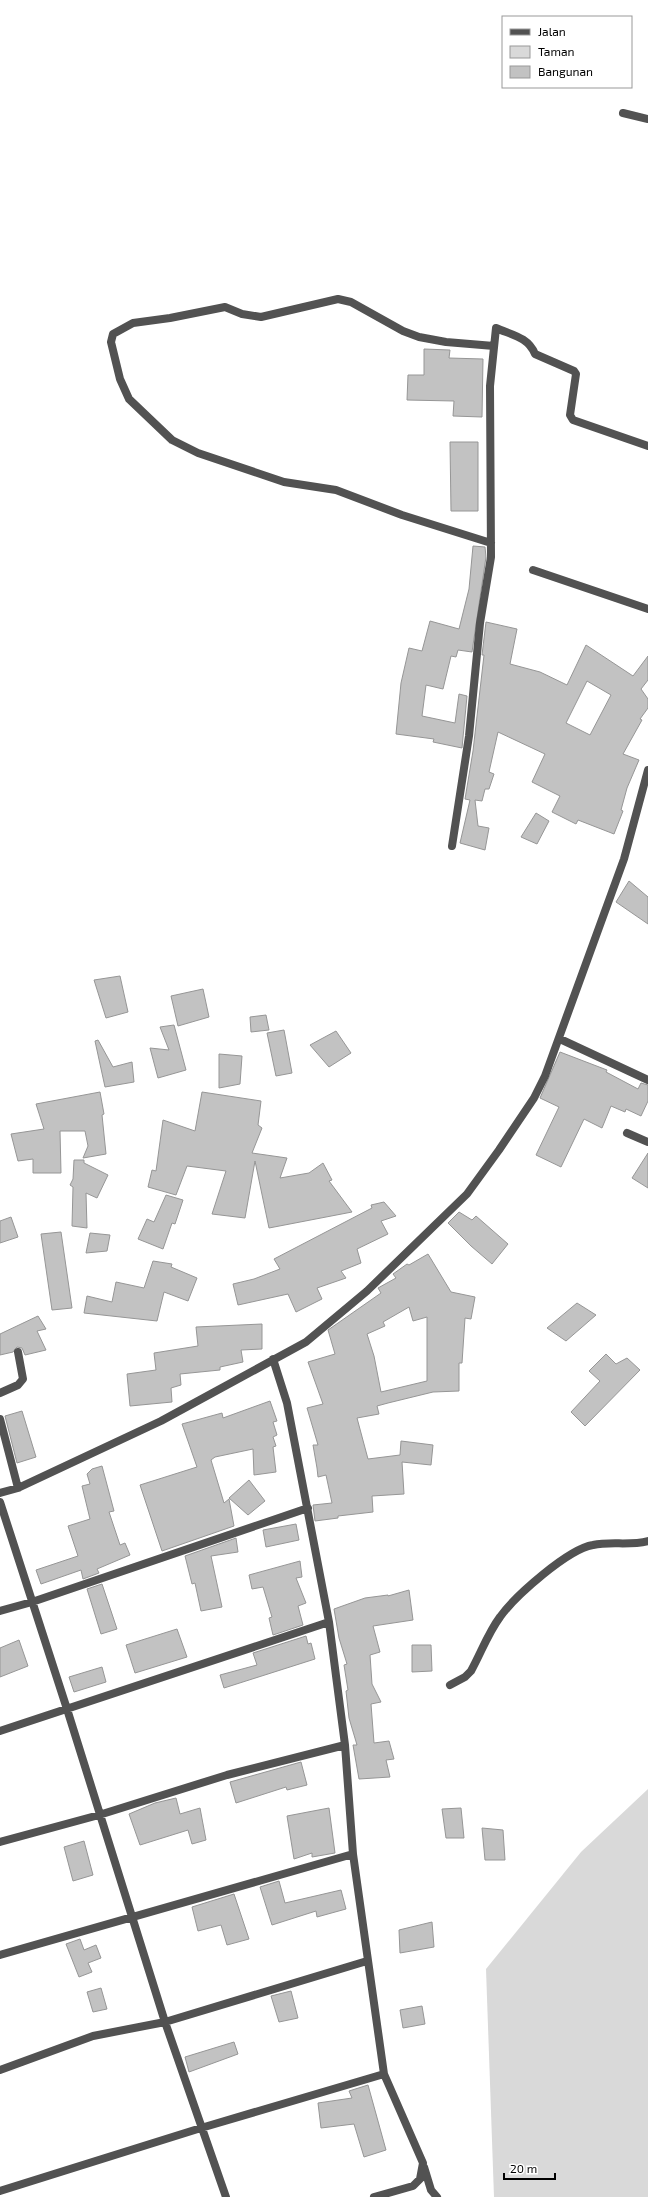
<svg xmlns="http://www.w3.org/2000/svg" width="648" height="2197" viewBox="0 0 648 2197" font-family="'Exo 2',sans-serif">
	<rect width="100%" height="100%" fill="#fff"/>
	<path fill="#d9d9d9" d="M648 1789V2197H494L486 1969 581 1852Z"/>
	<path fill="#c2c2c2" stroke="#969696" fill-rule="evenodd" d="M424 349 450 350 449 358 483 359 482 417 453 416 454 401 407 400 408 375H424Z
		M450 442H478V511H451Z
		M473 546 485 547 486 557 472 652 458 650 456 657 451 656 443 689 426 685 422 716 455 723 459 694 467 696 462 748 433 742 434 739 396 734 401 683 409 648 422 651 430 621 459 629 469 589Z
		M486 622 517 629 510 664 540 672 567 685 586 645 633 676 648 656V680L641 689 648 699V708L640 719 642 720 623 754 639 760 627 788 621 810 623 811 614 834 578 820 576 824 552 812 560 796 532 782 545 754 498 732 489 772 494 774 489 789H485L482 801 475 800 478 826 489 828 485 850 460 843 470 800 465 799 473 751 484 655H482ZM587 681 611 695 590 735 566 723Z
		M536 813 549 821 537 844 521 837Z
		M629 881 648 897V924L616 902Z
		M120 976 128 1012 106 1018 94 980Z
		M203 989 209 1017 178 1026 171 996Z
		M266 1015 269 1030 251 1032 250 1017Z
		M174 1025 186 1070 158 1078 150 1048 169 1050 160 1027Z
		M284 1030 292 1073 276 1076 267 1033Z
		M336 1031 351 1053 329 1067 310 1045Z
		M98 1040 113 1067 132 1062 134 1082 105 1087 95 1041Z
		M560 1052 607 1070 606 1072 638 1089 641 1083 648 1085V1101L641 1116 626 1109 625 1112 611 1106 602 1128 584 1119 561 1167 536 1155 559 1107 540 1098Z
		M219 1054 242 1056 240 1084 219 1088Z
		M100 1092 104 1114 102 1115 106 1154 83 1158 88 1146 85 1131H60L61 1173H33V1159L18 1161 11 1134 44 1129 36 1104Z
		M202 1092 261 1101 258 1125 262 1128 252 1153 287 1158 280 1178 309 1173 323 1163 332 1180 329 1181 352 1212 269 1228 255 1161 245 1218 212 1214 226 1171 187 1166 176 1195 148 1187 152 1170 156 1171 163 1120 195 1131Z
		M648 1153V1188L632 1178Z
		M74 1160H84V1163L108 1175 97 1198 86 1193 87 1228 72 1226 73 1187 70 1185 73 1179Z
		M166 1195 183 1200 175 1224 172 1223 163 1249 138 1239 147 1219 154 1222Z
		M384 1202 396 1216 381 1221 388 1234 357 1249 361 1263 341 1271 346 1278 317 1288 322 1299 296 1312 288 1294 238 1305 233 1284 254 1279 280 1269 274 1259 372 1208 371 1205Z
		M459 1212 472 1220 476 1216 508 1244 492 1264 471 1246 448 1223Z
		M11 1217 18 1237 0 1243V1221Z
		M61 1232 72 1308 52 1310 41 1234Z
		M90 1233 110 1235 107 1251 86 1253Z
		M428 1254 451 1292 475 1297 471 1319 465 1318 462 1363H459V1391L433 1392 388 1403 377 1406 379 1414 357 1418 368 1459 400 1455 401 1441 433 1445 431 1465 402 1462 404 1494 372 1496 373 1512 338 1516V1518L315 1521 313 1505 332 1503 326 1475 318 1477 317 1468 313 1445H318L307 1408 323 1404 308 1362 335 1354 328 1330 381 1293 378 1288 396 1278 393 1274 407 1264 409 1265ZM409 1307 413 1321 427 1317V1381L381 1392 374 1356 367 1334 385 1326 383 1322Z
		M153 1261 172 1264 171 1267 197 1278 188 1301 164 1292 157 1321 84 1313 87 1296 112 1302 116 1282 144 1288Z
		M577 1303 596 1315 566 1341 547 1328Z
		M38 1316 46 1329 37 1331 46 1350 25 1355 22 1348 17 1347 13 1352 0 1355V1334Z
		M262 1324V1349L241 1350 243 1362 220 1367V1370L180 1374 181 1385 171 1388 172 1402 130 1406 127 1374 156 1370 154 1353 198 1346 196 1327Z
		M606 1354 616 1364 627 1358 640 1370 585 1426 571 1412 600 1381 589 1371Z
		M270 1401 277 1421 273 1422 277 1435 273 1437 276 1446 273 1447 276 1472 254 1475 253 1449 215 1457 211 1460 224 1503 229 1499 234 1526 162 1551 140 1485 197 1467 182 1424 222 1413 223 1418Z
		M22 1411 36 1457 17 1463 5 1416Z
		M102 1466 114 1511 109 1512 120 1545 125 1543 130 1555 97 1569 99 1573 83 1579 81 1570 41 1584 36 1570 78 1556 68 1526 90 1519 82 1486 90 1484 87 1474 92 1469Z
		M249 1480 265 1501 248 1515 229 1498Z
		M296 1524 299 1540 266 1547 263 1530Z
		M236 1538 238 1552 211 1556 222 1607 201 1611 195 1583 192 1584 185 1556Z
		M300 1561 302 1577 296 1578 306 1603 298 1606 303 1625 273 1635 269 1618 272 1617 263 1587 252 1589 249 1575Z
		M102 1584 117 1629 101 1634 87 1589Z
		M409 1590 413 1620 373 1626 380 1652 370 1655 372 1684 381 1702 371 1704 374 1743 389 1741 394 1759 386 1760 390 1777 359 1779 353 1745H357L349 1718 346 1691 348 1690 344 1665 347 1664 339 1638 334 1609 365 1598 388 1595V1596Z
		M177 1629 187 1657 135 1673 126 1645Z
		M306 1636 308 1644 311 1643 315 1659 224 1688 220 1675 257 1665 253 1653Z
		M19 1640 28 1666 0 1677V1648Z
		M412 1645H431L432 1671 412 1672Z
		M102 1667 106 1682 74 1692 69 1677Z
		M301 1762 307 1785 287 1790 286 1787 236 1803 230 1782Z
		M176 1798 180 1814 200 1808 206 1840 192 1844 188 1830 140 1845 129 1814 155 1803Z
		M329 1808 335 1853 312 1857V1853L294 1859 287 1816Z
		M461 1808 464 1838H446L442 1809Z
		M482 1828 503 1830 505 1860H485Z
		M84 1841 93 1875 73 1881 64 1847Z
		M279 1881 285 1903 341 1890 346 1909 317 1917 316 1911 272 1925 260 1887Z
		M234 1894 249 1939 227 1945 221 1925 198 1931 192 1907Z
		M432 1922 434 1947 400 1953 399 1930Z
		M80 1939 84 1950 96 1945 101 1958 88 1963 92 1972 79 1977 66 1944Z
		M101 1988 107 2009 93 2012 87 1992Z
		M291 1991 298 2018 279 2022 271 1996Z
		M422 2006 425 2024 403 2028 400 2010Z
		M234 2042 238 2054 189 2072 185 2057Z
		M368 2085 386 2150 364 2157 354 2124 321 2128 318 2103 352 2098 349 2091Z"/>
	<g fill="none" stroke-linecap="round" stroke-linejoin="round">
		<path stroke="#525252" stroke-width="8" d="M623 113 648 119
			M491 543 402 515 336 490 284 482 198 453 172 440 129 399 120 379 111 342 113 334 133 323 170 318 225 307 242 314 261 317 338 299 351 302 403 331 419 337 446 342 494 346
			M533 570 648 609
			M452 846 469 736 480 623 491 557 490 386 496 328C512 335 528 337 535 354L574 371 576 374 570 415 573 420 648 446
			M560 1039 648 1080
			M627 1133 648 1142
			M273 1359 287 1403 329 1622 345 1745 353 1854 384 2074 423 2163 420 2179 413 2186 374 2197
			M0 1393 18 1385 23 1379 18 1352
			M0 1419 18 1488
			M0 1493 18 1488 161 1421 306 1342 367 1291 467 1194 499 1150 534 1098 545 1076 624 859 648 770
			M0 1502 67 1709 165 2022 367 1961
			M0 1611 32 1602 308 1508
			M450 1685 465 1677 471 1671C481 1653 488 1633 500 1617 515 1596 568 1549 593 1545 611 1541 630 1546 648 1541
			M0 1731 329 1622
			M0 1842 99 1815 227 1775 345 1745
			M0 1955 353 1854
			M0 2070 93 2036 165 2022 226 2197
			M424 2167 431 2190 437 2197
			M0 2191 201 2128 384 2074"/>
	</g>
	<rect x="502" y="16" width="130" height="72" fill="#ffffff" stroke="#999999"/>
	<rect x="510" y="29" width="20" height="6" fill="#525252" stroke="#999999"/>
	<text x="538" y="36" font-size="12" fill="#000000">Jalan</text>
	<rect x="510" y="46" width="20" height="12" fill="#d9d9d9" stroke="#999999"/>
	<text x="538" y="56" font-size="12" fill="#000000">Taman</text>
	<rect x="510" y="66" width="20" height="12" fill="#c2c2c2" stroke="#999999"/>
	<text x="538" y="76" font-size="12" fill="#000000">Bangunan</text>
	<path d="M504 2173v6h51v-6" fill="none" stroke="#000000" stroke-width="2"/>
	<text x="510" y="2173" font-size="12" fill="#000000" stroke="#ffffff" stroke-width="3" paint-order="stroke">20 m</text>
</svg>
